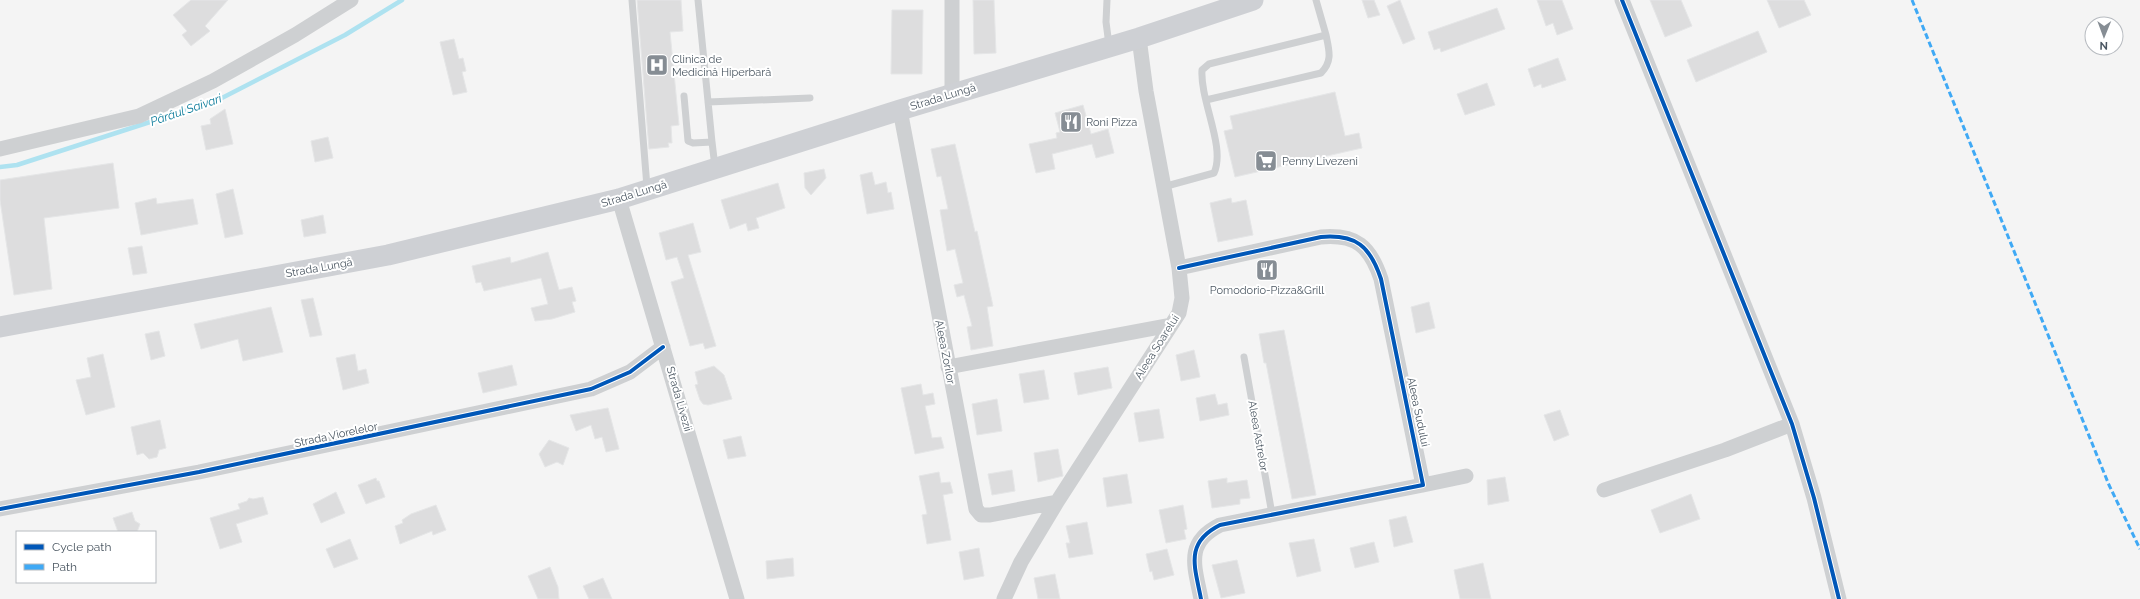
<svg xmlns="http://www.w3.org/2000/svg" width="2140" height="599" viewBox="0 0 2140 599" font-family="Raleway,sans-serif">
	<rect width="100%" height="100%" fill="#f4f4f4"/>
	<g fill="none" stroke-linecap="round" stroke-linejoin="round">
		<path stroke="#aee2f0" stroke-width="4.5" d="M0 167 17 165 218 100 345 35 402 0"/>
	</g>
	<path fill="#ddddde" stroke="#e5e6e7" d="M191 0H228L205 26 210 31 191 46 182 35 187 31 173 15Z
		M637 0H681L683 31 670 32 679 125 671 126 672 143H668L669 147 649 149Z
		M973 0H994L996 53 974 54Z
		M1362 0H1374L1380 15 1368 18Z
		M1400 0 1415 39 1403 44 1387 6Z
		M1537 0H1562L1573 29 1557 35 1553 23 1546 26Z
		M1650 0H1681L1692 26 1665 37Z
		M1767 0H1804L1811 15 1779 28Z
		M1497 8 1505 29 1441 52 1440 48 1434 50 1428 32Z
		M892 10H923L922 74H891Z
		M1758 31 1767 52 1696 82 1687 60Z
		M454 39 459 59 463 58 466 71 462 72 467 92 453 95 440 42Z
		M1558 58 1566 80 1542 88 1541 84 1534 87 1528 69Z
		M1487 83 1495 105 1465 115 1457 94Z
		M1335 92 1345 136 1359 133 1362 148 1235 177 1224 131 1233 129 1230 116Z
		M1083 105 1091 134 1108 129 1114 153 1096 158 1092 144 1052 154 1055 169 1036 173 1029 144 1057 138 1056 133 1060 132 1055 113Z
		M225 109 233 144 206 150 201 126 211 124 210 119Z
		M328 137 333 158 315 162 311 141Z
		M955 144 975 232 977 231 993 306 987 307 993 346 971 350 967 327 972 326 964 295 957 297 954 285 963 283 955 249 947 251 940 210 948 209 941 176 937 177 931 149Z
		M113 163 119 208 44 218 52 289 14 295 0 200V180Z
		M824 169 826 178 811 195 805 188 804 173Z
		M872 172 875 185 886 182 888 193 891 192 894 209 867 214 860 175Z
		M778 183 785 208 756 218 759 228 748 231 746 223 730 229 721 200Z
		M233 189 243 234 225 238 216 194Z
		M156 198 157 204 193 199 198 224 141 235 135 203Z
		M1231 198 1232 203 1246 200 1253 235 1218 242 1210 203Z
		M323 215 326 233 304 237 301 220Z
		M693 223 701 252 688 255 716 346 705 349 703 343 690 346 671 282 684 278 677 257 666 260 659 233Z
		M142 246 147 273 133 275 128 248Z
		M548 252 559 290 572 287 576 301 572 302 575 312 552 319 535 321 531 308 548 304 541 278 484 291 481 282 476 283 472 266 510 257 511 263Z
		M313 298 322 335 310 337 301 300Z
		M1429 302 1435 328 1416 333 1411 307Z
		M271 307 283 352 243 361 238 339 201 349 194 324Z
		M1284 330 1316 495 1292 499 1266 363H1264L1259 334Z
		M159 331 165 356 151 360 145 334Z
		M1194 350 1200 377 1181 381 1176 355Z
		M103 354 115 407 86 415 76 380 91 377 87 358Z
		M355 354 358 371 366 369 369 383 343 390 336 358Z
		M512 365 517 385 483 393 478 373Z
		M714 366 724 375 732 399 708 405 703 404 700 400 695 385 698 384 695 372Z
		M1108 367 1112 388 1078 395 1074 373Z
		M1044 370 1049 399 1024 403 1019 374Z
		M921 384 923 395 933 393 935 404 925 406 932 438 941 437 944 448 915 454 901 388Z
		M1215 394 1218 405 1227 403 1229 415 1200 421 1196 398Z
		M997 399 1002 431 977 435 972 404Z
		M608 408 619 449 606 452 602 437 595 439 591 425 576 431 570 415Z
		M1159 409 1164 438 1139 442 1134 413Z
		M1560 410 1569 435 1554 441 1544 415Z
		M160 420 166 448 159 450 157 457 149 459 143 453 137 455 131 427Z
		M741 436 746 456 728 459 723 440Z
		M549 440 569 448 563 465 557 462 545 467 539 454Z
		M1058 449 1063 476 1038 482 1034 453Z
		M1012 470 1015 491 992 495 988 474Z
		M939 472 941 483 950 482 953 493 943 495 951 540 927 544 922 515 927 514 919 476Z
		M1127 474 1132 503 1107 507 1103 478Z
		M1505 477 1509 501 1488 505 1487 480Z
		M376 478 377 481H379L385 497 366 504 358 485Z
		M1227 478V483L1247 480 1250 498 1240 499V504L1212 508 1208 481Z
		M336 492 345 513 321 523 313 504Z
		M1691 494 1700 519 1660 533 1651 510Z
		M263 497 268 514 236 524 242 542 220 549 210 518 240 509 238 504 247 501 249 498 253 499Z
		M436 505 446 530 433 535 432 531 400 544 395 526 403 523 402 520 411 514Z
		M1183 505 1187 529 1184 530 1186 539 1166 543 1159 510Z
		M132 512 135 521 140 524 137 532H118L113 518Z
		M1406 516 1413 542 1394 547 1389 520Z
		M1087 522 1093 554 1069 558 1066 543H1070L1066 526Z
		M350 539 358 559 334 568 326 549Z
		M1314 539 1321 571 1297 577 1289 543Z
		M1374 542 1379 562 1355 568 1350 548Z
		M979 548 984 576 964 580 959 552Z
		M1167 549 1174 575 1154 580 1152 571 1150 572 1146 554Z
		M793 558 794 576 767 579 766 561Z
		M1237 560 1245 593 1221 598 1212 565Z
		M1483 563 1491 599H1460L1454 570Z
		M550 567 558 587 559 599H538L528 576Z
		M1055 574 1060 599H1038L1034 578Z
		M603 578 612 599H589L583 586Z"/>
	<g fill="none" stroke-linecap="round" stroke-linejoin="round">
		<path stroke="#ced0d2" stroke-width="7" d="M632 0 647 187
			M698 0 712 142
			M1107 0 1106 22 1109 45
			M1316 0 1326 35
			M684 96 688 141 693 143 712 142 715 167
			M708 102 810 98
			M1163 187 1214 173C1226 147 1200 101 1202 70L1209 64 1326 35C1329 50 1333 61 1321 73L1206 100
			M1244 357 1272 514"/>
		<path stroke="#ced0d2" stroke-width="15" d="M952 0V94
			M1622 0 1792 424 1814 498 1839 599
			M900 110 976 509 981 515H990L1057 502
			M0 149 139 116 213 81 295 35 351 0
			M619 199 737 599
			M1179 268 1321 237C1356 234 1370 246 1381 279L1423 485 1220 525C1184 543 1195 567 1201 599
			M948 367 1171 325
			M1423 485 1466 476
			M1604 490 1725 450 1792 424
			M0 509 199 472 591 389 630 372 663 347
			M1004 599 1021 562 1057 502 1179 313 1182 298 1179 268 1146 91 1139 38"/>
		<path stroke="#ced0d4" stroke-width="21" d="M0 327 388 255 619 199 900 110 1139 38 1253 0"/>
		<path stroke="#3fa9f5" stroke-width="3" stroke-dasharray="6 3" stroke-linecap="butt" d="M1912 0 2109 485 2140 549"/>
		<g stroke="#fff" stroke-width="6">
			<path id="cycleway" d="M1622 0 1792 424 1814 498 1839 599
				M1179 268 1321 237C1356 234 1370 246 1381 279L1423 485 1220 525C1184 543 1195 567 1201 599
				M0 509 199 472 591 389 630 372 663 347"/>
		</g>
		<use href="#cycleway" stroke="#0057b8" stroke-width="4"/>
	</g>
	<defs>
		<g id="hospital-square" transform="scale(1.15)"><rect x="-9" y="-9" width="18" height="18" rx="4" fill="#868d94" stroke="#fff"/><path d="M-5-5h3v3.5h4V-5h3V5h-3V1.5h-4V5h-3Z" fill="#fff"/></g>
		<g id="restaurant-square" transform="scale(1.15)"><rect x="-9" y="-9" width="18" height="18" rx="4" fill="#868d94" stroke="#fff"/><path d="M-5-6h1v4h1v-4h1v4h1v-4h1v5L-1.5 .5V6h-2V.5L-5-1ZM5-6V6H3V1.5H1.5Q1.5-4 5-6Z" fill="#fff"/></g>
		<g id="supermarket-square" transform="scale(1.15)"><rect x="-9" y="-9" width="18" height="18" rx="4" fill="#868d94" stroke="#fff"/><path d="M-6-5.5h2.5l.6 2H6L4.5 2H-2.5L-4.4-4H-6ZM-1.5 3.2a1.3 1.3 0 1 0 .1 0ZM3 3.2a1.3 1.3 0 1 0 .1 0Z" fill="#fff"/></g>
	</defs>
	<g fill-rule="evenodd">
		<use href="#hospital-square" x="657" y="65"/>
		<use href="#restaurant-square" x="1071" y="122"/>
		<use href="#supermarket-square" x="1266" y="161"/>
		<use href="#restaurant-square" x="1267" y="270"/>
	</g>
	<g text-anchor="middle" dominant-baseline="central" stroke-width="4" stroke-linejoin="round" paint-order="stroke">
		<g font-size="11" fill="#4a5661" stroke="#fff" text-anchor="start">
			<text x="672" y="59">Clinica de<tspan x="672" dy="13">Medicină Hiperbară</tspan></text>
			<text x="1086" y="122">Roni Pizza</text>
			<text x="1282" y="161">Penny Livezeni</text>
			<text x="1267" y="290" text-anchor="middle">Pomodorio-Pizza&amp;Grill</text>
		</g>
		<g font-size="11" fill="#4a5661" stroke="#fff">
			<text transform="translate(943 97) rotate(-17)">Strada Lungă</text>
			<text transform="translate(634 194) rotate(-17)">Strada Lungă</text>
			<text transform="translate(319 268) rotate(-10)">Strada Lungă</text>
			<text transform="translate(1157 347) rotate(-58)">Aleea Soarelui</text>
			<text transform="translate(945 352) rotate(79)">Aleea Zorilor</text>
			<text transform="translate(679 399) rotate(74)">Strada Livezii</text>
			<text transform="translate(1418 412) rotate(78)">Aleea Sudului</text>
			<text transform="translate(336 435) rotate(-12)">Strada Viorelelor</text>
			<text transform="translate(1258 436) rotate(80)">Aleea Astrelor</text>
		</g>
		<g font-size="12" font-style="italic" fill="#0c7c9b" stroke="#fff">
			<text transform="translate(186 110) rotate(-19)">Pârâul Saivari</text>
		</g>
	</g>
	<rect x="16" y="531" width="140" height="52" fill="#ffffff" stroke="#b7bbc0"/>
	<rect x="24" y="544" width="20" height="6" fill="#0057b8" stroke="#b7bbc0"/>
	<text x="52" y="551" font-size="12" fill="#4a5661">Cycle path</text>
	<rect x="24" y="564" width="20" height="6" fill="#3fa9f5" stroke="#b7bbc0"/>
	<text x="52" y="571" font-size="12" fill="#4a5661">Path</text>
	<g transform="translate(2104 36) rotate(181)"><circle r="19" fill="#ffffff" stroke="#b7bbc0"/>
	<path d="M0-3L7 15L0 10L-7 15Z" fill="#868d94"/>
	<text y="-6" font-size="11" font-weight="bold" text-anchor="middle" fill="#4a5661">N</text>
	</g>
</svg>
